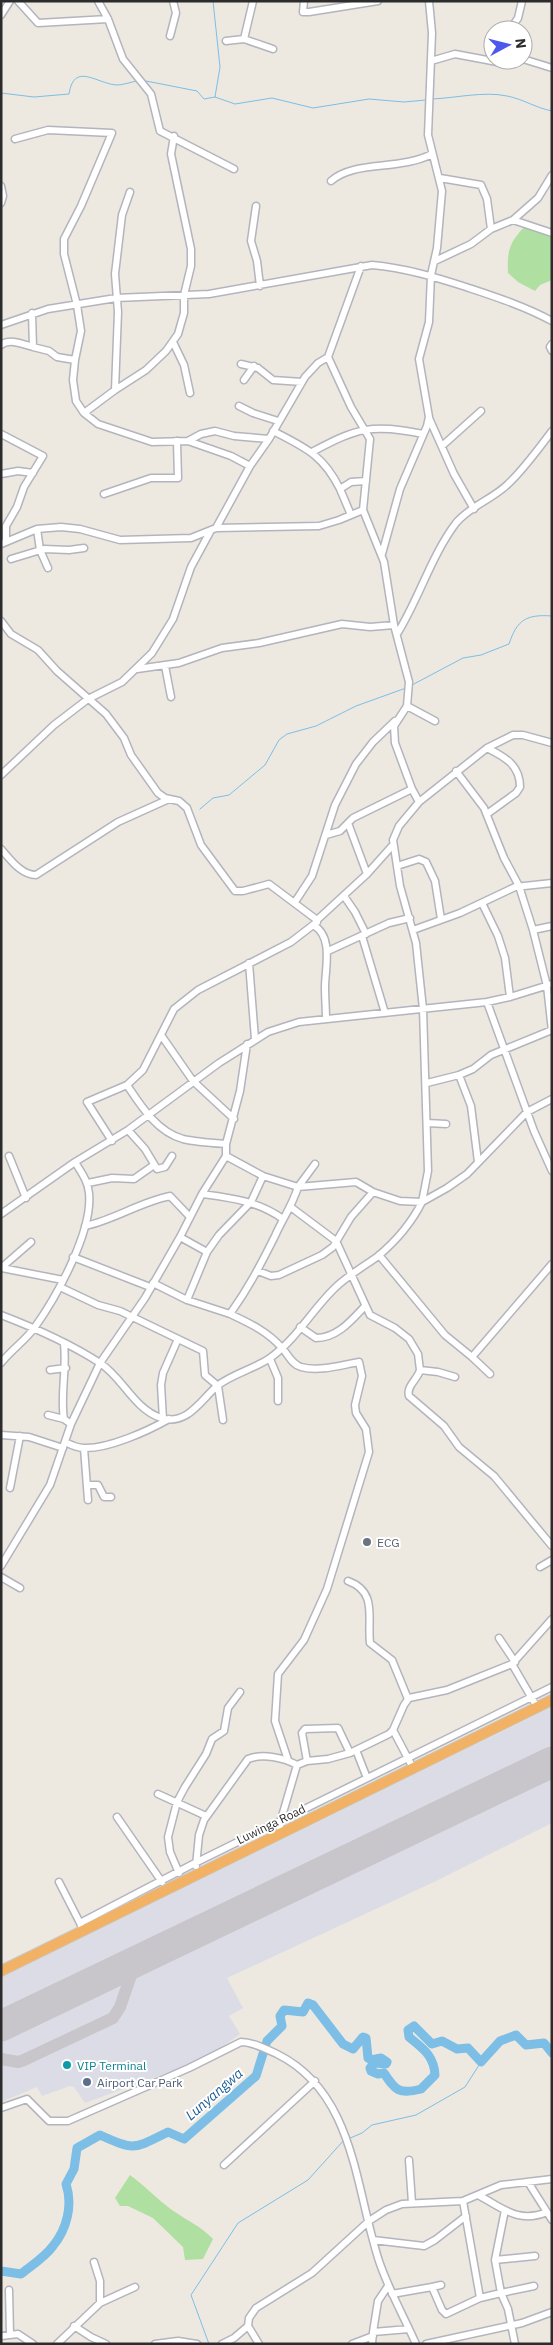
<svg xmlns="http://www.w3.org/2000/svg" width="553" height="2345" viewBox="0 0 553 2345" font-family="'IBM Plex Sans',sans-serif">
	<rect width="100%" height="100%" fill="#ede9e0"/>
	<path fill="#dbdce6" d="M552 1707V1823L436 1881 227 1978 243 2008 229 2016 240 2034 207 2058 85 2103 74 2087 70 2086 42 2096 37 2087 1 2102V1978Z"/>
	<path fill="#afdfa1" d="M525 226 552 235V280L540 285 535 291 518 282 508 273C507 251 509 243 525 226Z
		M130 2175C145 2186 157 2199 172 2210 186 2220 201 2226 213 2239L203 2259 185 2260 183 2247 153 2218 128 2206H120L115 2198Z"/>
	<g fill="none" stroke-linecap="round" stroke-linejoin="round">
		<path stroke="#7cbee6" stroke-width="1" d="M213 1 220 67 215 97
			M146 81 197 91 204 99 215 97 235 104 272 98 313 108 369 99 404 102 426 100
			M1 93 34 97 69 94C74 61 97 84 117 85 123 85 131 82 137 81
			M432 99C456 98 484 91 507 96 523 99 536 108 552 111
			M412 685 463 658 481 655 509 644C517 620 526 614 552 616
			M200 809 213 798 229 795 265 765 279 740 287 734 316 726 356 706 406 688
			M348 2139 362 2133 372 2125 416 2115 465 2087 481 2062
			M209 2344 191 2295 238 2223 308 2180 344 2140"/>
		<path stroke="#7cbee6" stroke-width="9" d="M1 2271 21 2274C31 2266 45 2257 53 2246 67 2229 73 2205 66 2184L74 2169 77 2148 100 2135C135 2151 134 2149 168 2132L184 2139 256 2076 267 2041 282 2026 280 2016 284 2010 303 2012 308 2003 313 2005 343 2044 353 2049 363 2037 366 2038 368 2058 371 2060 381 2058 387 2062 386 2064 375 2063 370 2068 371 2071 378 2074 384 2073C395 2090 399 2095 421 2089L435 2075C434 2055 422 2048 409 2037L408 2030 414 2026 432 2044 442 2041 457 2049 468 2048 481 2062 500 2041 516 2035 526 2045 544 2043 552 2053"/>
		<path stroke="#c8c6ca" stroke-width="12" d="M110 1974 121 1975 128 1981
			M1 2059 18 2062 24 2060 113 2018 120 2007 136 1961"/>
		<path stroke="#c8c6ca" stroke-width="31" d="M1 2026 552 1762"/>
		<g stroke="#b3b4be" stroke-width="9">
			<path id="minor" d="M18 1 38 23 108 19
				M98 1 108 19 123 59 151 94 160 131 234 169
				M304 1 303 12H309L378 1
				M1 15 10 1
				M510 30 518 18 522 1
				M170 36 176 13 173 1
				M244 39 253 1
				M226 41 244 39 273 49
				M523 59 552 68
				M487 60 507 64 518 60
				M431 61 455 54 487 60 493 57
				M15 139 48 130 112 133 81 206 64 239V254L77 305 81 331 75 360 73 380 76 401 84 413 98 424 152 442 188 441 231 456 250 466
				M440 178 481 185 487 199 491 229
				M331 181C354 160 399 171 432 154
				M1 186 3 196 1 203
				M256 206 251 241 257 261 260 286
				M513 220 552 233
				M435 261 471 244 491 229 513 220 538 198 552 175
				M361 266 328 357 351 407 370 439 363 510 384 562 394 625 409 682 407 706 394 726 395 743 412 789 419 802
				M1 325 48 309 116 298 209 294 372 265C405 268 435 277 466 287 496 297 524 306 552 321
				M173 342 184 365 190 393
				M552 344 550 347 552 351
				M1 345C9 338 23 344 33 347L32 313
				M33 347 49 351 57 357 75 360
				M241 364 258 368 273 380 302 382
				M244 380 254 366
				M115 390 118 312 115 274 122 215 130 192
				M239 406 253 413 278 421
				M84 413 115 390 146 370 166 351 178 334 184 313V295L191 266V249L171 154 174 136
				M429 418 454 474 474 509
				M273 431C306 448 323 455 340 489
				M1 434 43 456 24 487 17 507 6 526V541
				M188 441 201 434 215 431 234 436 269 439
				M442 446 481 411
				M312 452C359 427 371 424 423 434
				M1 474 18 471 33 473
				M104 494 151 478H178L177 441
				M351 515 340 489 351 482 366 481
				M216 528 250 466 269 439 305 377 318 363 328 357
				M37 529 40 550 48 568
				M1 544 37 529 61 527 80 529 120 540 191 538 216 528 319 526 339 520 363 510
				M382 554 400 489 427 426 429 417 419 359 429 322 431 275 437 248 442 191 428 135 432 33 429 1
				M11 559 44 549 69 550 84 548
				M1 621 11 634 38 650 57 671 106 714 124 738 131 755 158 793 165 798 179 801 187 808 201 845 235 891H243L269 884 317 920
				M397 634C419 599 431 556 456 523 470 506 493 499 508 484 524 469 539 448 552 431
				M165 666 171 697
				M137 669 179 663 222 648 259 643 342 624 370 627 394 625
				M407 706 435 721
				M552 743 523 735H513L487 748 419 802 399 826 393 840 400 886 416 943 423 1009 428 1171 422 1202 447 1188 467 1174 527 1112 552 1099
				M487 748C505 757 520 765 520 787L516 793 487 814
				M456 771 484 808 504 858 519 886 533 930 547 986 552 1031
				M1 775 54 725 88 699 122 682 152 653 173 619 191 567 210 532
				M348 823 367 874
				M326 835 340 831 353 818 412 789
				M1 849C10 859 21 875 36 875L118 822 169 799
				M397 866 419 859 426 862 435 881 441 919
				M344 896 355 912 366 934
				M295 902 312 876 335 805 356 764 373 742 395 721
				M482 903 498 936 505 958 510 997
				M317 922V920L367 874 392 846
				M313 925C334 936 325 969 325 987 325 998 326 1009 326 1019
				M413 930 460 913 515 887 552 883
				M533 930 552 926
				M362 936 385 1013
				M328 951 389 923 410 918
				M249 963 255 1039
				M487 1002 534 1131 552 1171
				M161 1035 193 1081 234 1119
				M459 1075 471 1106 478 1162
				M427 1083 459 1075 473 1069 491 1055 552 1030
				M427 1123 446 1124
				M128 1130 145 1149 157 1169 165 1167 172 1156
				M112 1141 87 1102 127 1085
				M226 1144C212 1143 196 1142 183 1139 157 1132 141 1106 127 1085L143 1070 174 1009 198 990 291 942 317 922
				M9 1156 26 1198
				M88 1183 112 1178 134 1179 154 1165
				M298 1187 315 1164
				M202 1194C232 1198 258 1201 283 1219
				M292 1208 336 1241 370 1315 395 1328 409 1339 418 1354 420 1370 438 1372 455 1377
				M1 1214 75 1162 128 1130 219 1063 268 1032 299 1022 487 1002 510 997 552 984
				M85 1226C114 1220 140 1202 170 1196L190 1217
				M180 1237 207 1252
				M379 1255 445 1335 472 1357 552 1264
				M73 1257 150 1287
				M1 1268 31 1242
				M2 1268 63 1280
				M258 1271 271 1276 279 1275 322 1255 333 1247 351 1217 373 1192
				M153 1283 187 1300 230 1314C249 1287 260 1266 275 1236 283 1218 292 1206 298 1187L263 1176 226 1156
				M60 1287 98 1305 120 1311 203 1351 205 1375 218 1386 223 1420
				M187 1300 207 1252 219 1235 251 1202 263 1176
				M230 1314C249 1323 267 1331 282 1348 288 1354 291 1364 301 1367 320 1372 341 1365 359 1362L362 1376 355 1405 356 1413 366 1429 369 1452 327 1589 304 1640 278 1674 275 1721 288 1760
				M1 1315C35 1328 69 1343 100 1363 123 1378 134 1409 161 1418 187 1426 201 1400 217 1386 232 1374 254 1369 270 1358 297 1339 313 1308 337 1286 349 1275 364 1266 377 1257 395 1242 412 1222 422 1202L400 1201 373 1192 356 1182 298 1187
				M300 1327 316 1338C337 1338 351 1321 365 1306
				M64 1344C67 1369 60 1395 64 1419L71 1424
				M472 1357 490 1374
				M270 1359 278 1378V1401
				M1 1363C11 1350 26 1340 35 1327 57 1296 93 1231 89 1193 88 1181 81 1172 75 1162
				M50 1370 66 1368
				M420 1370C418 1379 406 1386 409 1396L444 1426 459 1447 494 1476 552 1546
				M48 1415 64 1419
				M163 1419 161 1385 163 1373 178 1339
				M1 1435 29 1437 63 1448
				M65 1442C71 1445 77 1448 84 1448 108 1449 148 1431 169 1419
				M84 1448 88 1500
				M87 1485H98L104 1497H111
				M10 1488 20 1436
				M1 1566 50 1485 71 1424 100 1363 145 1298 180 1237 202 1194 226 1156V1144L240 1091 247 1044
				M540 1567 552 1560
				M1 1577 20 1588
				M348 1581C378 1592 367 1618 370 1643L392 1660 408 1699
				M499 1638 515 1662
				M512 1664 537 1707
				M393 1730 413 1768
				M356 1750 367 1778
				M307 1761 302 1733 305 1729 338 1728 350 1753
				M158 1794 206 1816
				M117 1817 162 1882
				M280 1834V1823L297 1765
				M196 1866 199 1835 204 1820 248 1759C263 1753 284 1758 297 1765L307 1761 328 1759 350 1753 389 1734 393 1730 404 1705 409 1698 447 1690 512 1664 552 1619
				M179 1873 170 1852 168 1837 177 1802 185 1787 206 1754 212 1739 224 1731 228 1708 240 1692
				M59 1882 80 1923
				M83 1931 80 1923 195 1863 552 1687
				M1 2108 27 2099 49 2121H68L189 2068 241 2042C253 2042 266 2049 277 2054 356 2093 355 2191 380 2264 390 2292 404 2317 416 2344
				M409 2160 412 2203
				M224 2165 315 2081
				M528 2182 552 2220
				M478 2195C503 2208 518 2224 547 2212
				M463 2201 480 2298 501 2293 508 2309 515 2344
				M505 2210 495 2260 501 2293 534 2286
				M373 2240 424 2246 435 2240 466 2216
				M495 2260 535 2256
				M94 2262 100 2281V2303
				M432 2287 441 2285
				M9 2290 10 2334
				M392 2294 432 2287 442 2310 446 2314 480 2298
				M74 2326 91 2337 106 2344
				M373 2332 378 2301 388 2286
				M1 2336 18 2334 33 2344
				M57 2344 100 2303 135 2287
				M155 2344 178 2341 197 2344
				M222 2344 234 2338 248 2326
				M259 2344 248 2326 249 2318 256 2308 312 2273 369 2221 386 2210 402 2204 463 2201 501 2185 552 2179
				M352 2344 373 2336
				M372 2344 373 2332 409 2329
				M426 2344 522 2323 552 2312"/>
		</g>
		<g stroke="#c8c8c8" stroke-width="12">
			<path id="highway" d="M1 1971 552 1700"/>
		</g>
		<use href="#minor" stroke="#fff" stroke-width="6"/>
		<use href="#highway" stroke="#f2b265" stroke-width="10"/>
	</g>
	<circle fill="#6b7280" stroke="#fff" stroke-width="2" cx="367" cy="1542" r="5"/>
	<circle fill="#0f9aa8" stroke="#fff" stroke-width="2" cx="67" cy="2065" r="5"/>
	<circle fill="#5c6f8a" stroke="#fff" stroke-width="2" cx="87" cy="2082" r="5"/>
	<g text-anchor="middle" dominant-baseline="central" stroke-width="4" stroke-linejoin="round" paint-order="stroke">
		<g font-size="12" fill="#5b616d" stroke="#fff" text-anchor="start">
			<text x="377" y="1542">ECG</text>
		</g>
		<g font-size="12" fill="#2c2c2c" stroke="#fff">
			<text transform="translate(271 1824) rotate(-26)">Luwinga Road</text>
		</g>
		<g font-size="12" fill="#0d838f" stroke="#fff" text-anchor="start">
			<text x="77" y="2065">VIP Terminal</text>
		</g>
		<g font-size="12" fill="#4e5e75" stroke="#fff" text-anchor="start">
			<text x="97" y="2082">Airport Car Park</text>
		</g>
		<g font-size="14" font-style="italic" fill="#185c95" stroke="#fff">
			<text transform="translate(214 2094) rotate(-41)">Lunyangwa</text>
		</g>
	</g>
	<rect width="553" height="2345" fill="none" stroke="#2c2c2c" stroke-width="5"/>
	<g transform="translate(508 45) rotate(83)"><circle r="24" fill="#ffffff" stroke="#ababab"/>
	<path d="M0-4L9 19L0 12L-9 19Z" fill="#4d59ed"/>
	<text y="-8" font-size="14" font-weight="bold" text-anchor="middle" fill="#2c2c2c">N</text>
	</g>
</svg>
